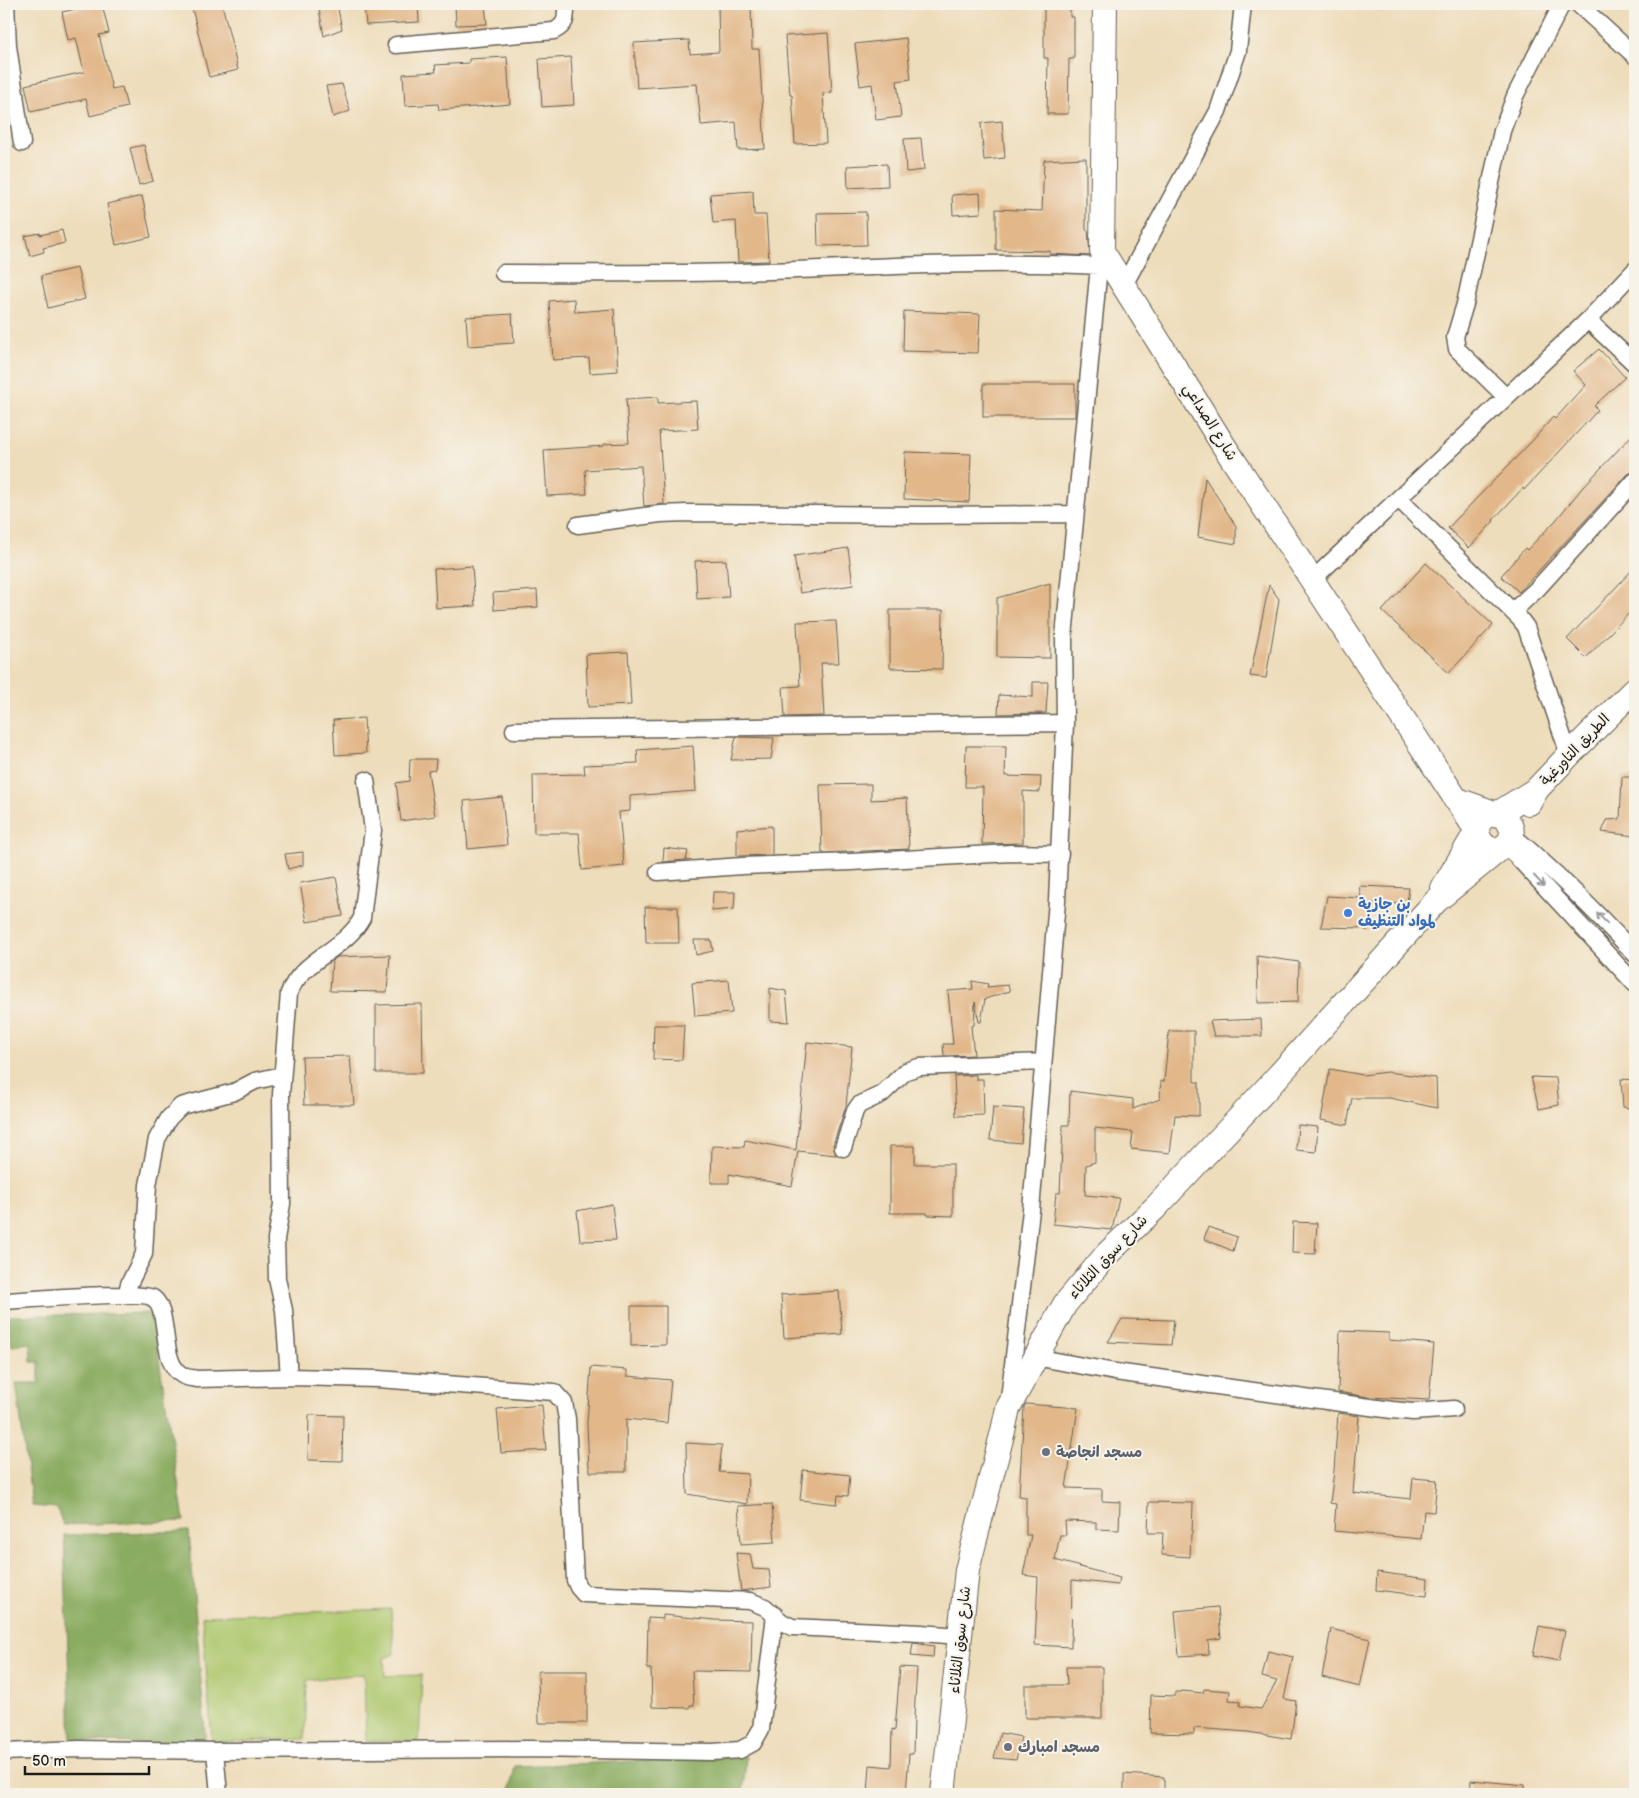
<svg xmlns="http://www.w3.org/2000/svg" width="1639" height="1798" viewBox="0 0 1639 1798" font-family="'Balsamiq Sans','Playpen Sans Arabic',sans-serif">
	<rect width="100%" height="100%" fill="#f7f3e8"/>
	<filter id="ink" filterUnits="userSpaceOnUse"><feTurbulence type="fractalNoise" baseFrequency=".02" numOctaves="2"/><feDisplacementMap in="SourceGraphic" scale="10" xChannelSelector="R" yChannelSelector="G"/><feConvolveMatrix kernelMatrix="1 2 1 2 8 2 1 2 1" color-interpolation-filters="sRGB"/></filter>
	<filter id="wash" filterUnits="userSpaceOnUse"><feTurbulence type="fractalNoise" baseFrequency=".0096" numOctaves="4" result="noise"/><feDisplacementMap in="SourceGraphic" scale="20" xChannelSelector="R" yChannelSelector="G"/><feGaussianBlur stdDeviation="1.12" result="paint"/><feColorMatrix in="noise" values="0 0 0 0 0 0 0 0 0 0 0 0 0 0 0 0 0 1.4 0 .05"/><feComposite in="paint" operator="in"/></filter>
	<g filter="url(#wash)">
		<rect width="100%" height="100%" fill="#edb"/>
		<path fill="#adc86e" stroke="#647245" d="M391 1609 394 1654 384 1658 385 1676 422 1675 419 1742 366 1741 364 1674 307 1680 305 1739 212 1742 202 1616Z"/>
		<path fill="#8aac61" stroke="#53643e" d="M152 1313 184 1521 63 1525 57 1508 32 1506 16 1383H39V1362H31L30 1343 12 1346 7 1316Z
			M189 1531 206 1745 71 1741 64 1535Z
			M746 1757 743 1794H509L515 1766Z"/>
		<g id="blocks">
			<path fill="#e2b88a" d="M97 4H102L109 33 99 35 112 89 122 87 127 107 90 116 86 99 31 112 25 85 84 72 76 38 68 40 62 12Z
				M191 4H222L238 70 209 77Z
				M318 4H337L342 29 324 36Z
				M364 4H418L419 22 366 25Z
				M455 4H485L487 24 456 25Z
				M718 4H751L752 49H759L765 149 738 150 736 122 701 125 697 84 637 88 634 43 689 40 690 54 719 52Z
				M1044 4H1070V17H1074V59H1069L1068 114H1047L1048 58H1044Z
				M828 33 832 92 823 93 826 143 795 144 792 95H790L785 36Z
				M906 38 911 79 897 81 901 117 876 120 872 84 860 86 855 44Z
				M507 57 510 104 439 110 438 104 405 106 403 74 436 72 435 65 469 63V59Z
				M571 57 574 105 542 107 539 59Z
				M342 84 350 111 333 117 326 86Z
				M1002 121 1005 158 984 160 981 123Z
				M921 138 924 170 906 172 904 139Z
				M144 145 153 181 139 185 130 148Z
				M1086 158V230H1088L1090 256 1050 254V251L996 250V209L1042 211 1044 160Z
				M887 164 888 186 848 188 847 166Z
				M753 191 754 215H766L769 261 738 262 736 221 713 223 710 194Z
				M980 193 981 213 953 215 952 195Z
				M142 196 151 237 116 245 107 204Z
				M866 212 867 245 818 246 817 213Z
				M62 230 65 243 43 248 44 252 30 256 25 236 40 233V235Z
				M77 268 85 299 48 308 41 276Z
				M574 299 575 312 614 309 618 371 590 373 589 358 553 360 549 301Z
				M904 311 980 314 978 353 903 351Z
				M512 314 514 343 468 346 466 317Z
				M1599 349 1625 377 1594 406 1598 410 1524 490 1523 488 1493 520 1494 521 1469 548 1448 528 1533 440 1553 417 1555 419 1586 385 1573 371Z
				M983 384H1075V417H983Z
				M658 397V403L696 401 698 429 659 431 664 504 644 506 641 466 585 470 587 494 547 496 544 450 604 446V444L629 443 626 399Z
				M1635 432V471L1628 474 1519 592 1501 576 1525 548 1527 550 1556 520 1583 487Z
				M905 452 971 454 969 502 904 499Z
				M1205 478 1236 526V544L1198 537Z
				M848 548 853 585 800 593 794 556Z
				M726 560 729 597 697 599 695 561Z
				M1426 563 1493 625 1449 673 1382 611Z
				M472 566 475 606 436 608 434 569Z
				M1635 567V607L1586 658 1567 639Z
				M1050 583V658L997 657V598Z
				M1269 585 1279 599 1266 678 1250 676Z
				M537 590 538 607 494 610 493 593Z
				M890 610H943L942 669 890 668Z
				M836 621 839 663H821L824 716 785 717 783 687 800 686 797 622Z
				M628 652 631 705 588 707 586 654Z
				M1033 682H1048L1046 713 998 714 999 695 1033 697Z
				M364 718 366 753 335 755 333 720Z
				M736 737 774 738 771 759 731 760Z
				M693 746 696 791 630 796V811L619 812 624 866 582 870 579 833H534L533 775 585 774 584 765 638 763 637 750Z
				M966 746H1006L1005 776 1041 777 1040 792 1023 791V843L982 844 983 787H965Z
				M410 759H436L435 770 428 771 435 816 401 821 396 783 409 781Z
				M1622 777H1635V836L1602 832 1607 820 1620 819Z
				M871 784V800L907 798 909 849 822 853 820 785Z
				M502 797 507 845 468 849 464 801Z
				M772 826V855L737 856V829Z
				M664 848 688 851 686 860 663 862Z
				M303 852V865L288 869 285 854Z
				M336 877 343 916 307 922 300 883Z
				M1359 886 1409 888 1407 904 1373 903 1368 930H1365V928L1321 927 1327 896 1361 898Z
				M713 892H735L734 909 712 911Z
				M645 907H678L679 943H646Z
				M694 940H711L713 951 696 955Z
				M390 955 387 992 330 991 332 961 337 957Z
				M1257 956 1299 962 1298 1002 1258 1003Z
				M729 980 732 1013 695 1016 692 983Z
				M972 981 988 984 987 987 1008 985 1010 991 985 999 981 1022H979L975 1002 974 1025 971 1026 974 1055 944 1056 943 1044H953L948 991 973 989Z
				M770 988 786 991 789 1022 770 1021Z
				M422 1004 423 1073H376V1005Z
				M1261 1019 1262 1036H1214L1210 1021Z
				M654 1025H684L682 1060 653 1059Z
				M1169 1031H1194V1082H1199V1116L1175 1115 1170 1153 1131 1149 1133 1132 1095 1128V1162L1086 1165 1085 1195 1119 1198 1112 1230 1053 1224 1056 1193H1060L1063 1125H1069L1070 1091 1133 1099V1109L1160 1099 1161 1081 1164 1082Z
				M807 1042 852 1047 846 1106 833 1145 836 1155 798 1151 792 1186 729 1174V1183H711L712 1146 744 1147 745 1140 796 1150Z
				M350 1056 354 1105H304L302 1057Z
				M1330 1069 1363 1075 1387 1072 1436 1078 1437 1108 1390 1098H1352L1347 1125 1321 1120Z
				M976 1075V1079H983L984 1115 956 1116 954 1076Z
				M1531 1077 1556 1078 1559 1105 1539 1109Z
				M1621 1079 1635 1080V1109L1623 1107Z
				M993 1107 1024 1109 1021 1143 990 1140Z
				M1298 1125 1318 1127 1316 1152 1296 1150Z
				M890 1146H915V1164H953V1216L927 1215V1213H890Z
				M612 1204 616 1240 580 1241 577 1211Z
				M1293 1222 1317 1223 1315 1254 1292 1253Z
				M1208 1227 1237 1237 1233 1251 1204 1239Z
				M839 1291 842 1334 784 1338 781 1295Z
				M631 1306H666V1345L631 1346Z
				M1122 1319 1174 1320 1171 1345 1108 1342Z
				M1340 1331 1389 1333V1340L1434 1344 1429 1400 1368 1397 1338 1392Z
				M591 1367 627 1370V1376L671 1380 667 1423 626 1419V1472H590V1469H589L587 1423Z
				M1026 1404 1078 1408 1066 1488 1102 1489V1501L1120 1502 1119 1530 1096 1529V1522L1065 1521 1066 1535H1060L1055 1560 1120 1578 1118 1585 1072 1580 1071 1647 1035 1645 1038 1577 1023 1575 1031 1535H1026V1497L1019 1496 1024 1407Z
				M542 1405 546 1450 501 1453 497 1409Z
				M1338 1413 1359 1416 1353 1493 1411 1499 1413 1478 1437 1480 1434 1512 1424 1511 1421 1539 1334 1531 1336 1504 1330 1503 1334 1471Z
				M309 1415 343 1416 342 1461 308 1460Z
				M686 1443 722 1445 719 1472 748 1474 747 1504 687 1494Z
				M803 1470 850 1475 848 1496 838 1495 837 1504 800 1500Z
				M1149 1502 1193 1503 1192 1534H1191L1190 1557 1162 1555 1163 1533H1148Z
				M772 1504 775 1542 741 1544 738 1506Z
				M736 1553 750 1554 753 1569 769 1570 771 1587 741 1591Z
				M1377 1572 1428 1579 1427 1596 1376 1590Z
				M1218 1607 1221 1638 1208 1640 1209 1654 1179 1656 1175 1611Z
				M663 1615 715 1620 752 1621 751 1672 692 1671 694 1705H690V1708L652 1707 651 1669H647L648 1618 663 1619Z
				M1539 1626 1565 1631 1559 1661 1533 1656Z
				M1331 1629 1370 1639 1360 1687 1322 1677Z
				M913 1643 934 1646 933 1658 911 1656Z
				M1268 1651 1293 1657 1284 1699 1296 1701 1291 1739 1248 1732 1194 1728V1734L1150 1733 1151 1695 1175 1696V1692H1182V1691L1203 1693 1204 1689 1230 1691 1229 1700 1240 1701V1706L1261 1709 1277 1681 1262 1677Z
				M900 1667 917 1668 914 1717 913 1754H909L906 1794H868L870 1765 891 1767 892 1729 895 1730Z
				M1066 1667H1102V1718H1025V1685H1067Z
				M540 1671H587V1723H539L538 1672Z
				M1000 1733 1021 1737 1016 1760 994 1758Z
				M1124 1774 1164 1777V1794H1124Z
				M1471 1780 1525 1785V1794H1470Z"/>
		</g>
	</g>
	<g filter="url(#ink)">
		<use href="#blocks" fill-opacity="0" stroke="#666054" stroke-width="1"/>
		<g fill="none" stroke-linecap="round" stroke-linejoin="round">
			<g stroke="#666054" stroke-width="19">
				<path id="street" d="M6 4 8 46 22 143
					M1578 4 1635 56
					M396 45 554 31C567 24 566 18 566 4
					M503 273C583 273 663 274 742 272 861 268 980 260 1099 266
					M1124 285 1218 111 1238 51 1243 4
					M1588 320 1635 364
					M1506 397 1457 349 1455 337 1465 304 1502 131 1515 96 1562 4
					M1399 499 1520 619 1526 627 1569 755
					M578 525 660 514 687 513 923 515 1075 514
					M1312 580 1588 320 1635 270
					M1513 611 1537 589 1635 481
					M514 730 1065 723
					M1512 835C1556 872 1596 912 1635 954
					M1506 845 1635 984
					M658 872 742 866 851 862 1011 853 1060 854
					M843 1148 855 1111 859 1105 882 1094 906 1071 919 1067 1043 1062
					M126 1295 129 1284 144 1254 148 1185 157 1139 169 1118 181 1106 234 1092 255 1081 282 1075
					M4 1301C26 1300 142 1290 153 1298 171 1311 159 1362 182 1375 186 1378 193 1378 197 1379L289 1377 378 1379 554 1392 564 1403 567 1419 575 1580 578 1587 584 1594 750 1601 765 1607 782 1622 792 1627 921 1633 960 1636
					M1035 1357 1115 1372 1392 1410 1413 1412 1454 1409
					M289 1377 284 1310 277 1279 276 1239 282 1204 281 1095 289 993C302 959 345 950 362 918L373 830 366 780
					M1009 1399 1031 1210 1057 901 1065 723 1064 637 1099 266 1102 251
					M215 1751 219 1794
					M4 1752 79 1749 215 1751 529 1749 713 1752 740 1750 753 1743 761 1729 775 1615"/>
			</g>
			<g stroke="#666054" stroke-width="26">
				<path id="secondary" d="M1105 4 1102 251 1222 443 1477 831 1443 888
					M1455 799 1497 814C1509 818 1518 833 1507 844 1484 866 1459 816 1497 814L1537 789
					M1529 803 1537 789 1569 755 1635 689
					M943 1794 967 1570 1003 1431 1008 1408 1065 1304 1107 1254 1156 1207 1269 1086 1436 901 1501 848"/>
			</g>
			<use href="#street" stroke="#fff" stroke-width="16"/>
			<use href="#secondary" stroke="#fff" stroke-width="24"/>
		</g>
		<defs><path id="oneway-shaft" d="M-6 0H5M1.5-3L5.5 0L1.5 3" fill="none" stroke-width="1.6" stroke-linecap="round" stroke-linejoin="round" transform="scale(1.25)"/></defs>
		<g stroke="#999">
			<use href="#oneway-shaft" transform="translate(1539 881) rotate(47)"/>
			<use href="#oneway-shaft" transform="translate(1602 918) rotate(-134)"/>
		</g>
	</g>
	<circle fill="#3f7fe0" stroke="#f7f3e8" stroke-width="2" cx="1348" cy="913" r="5"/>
	<g fill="#6b7280" stroke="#f7f3e8" stroke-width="2">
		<circle cx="1046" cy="1452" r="5"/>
		<circle cx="1008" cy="1747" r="5"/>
	</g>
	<g text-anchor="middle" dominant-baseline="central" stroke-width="4" stroke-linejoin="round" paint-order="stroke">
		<g font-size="15" fill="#1c1c1c" stroke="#f7f3e8">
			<text transform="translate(1210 422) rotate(58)">شارع الصداعي</text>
			<text transform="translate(1575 750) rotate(-46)">الطريق التاورغية</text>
			<text transform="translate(1108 1257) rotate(-47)">شارع سوق الثلاثاء</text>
			<text transform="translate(960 1640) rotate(-84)">شارع سوق الثلاثاء</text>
		</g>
		<g font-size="15" font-weight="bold" fill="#366cbe" stroke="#f7f3e8" text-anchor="start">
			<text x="1358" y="904">بن جازية<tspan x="1358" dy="17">لمواد التنظيف</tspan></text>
		</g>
		<g font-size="15" font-weight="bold" fill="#5b616d" stroke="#f7f3e8" text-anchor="start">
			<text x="1056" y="1452">مسجد انجاصة</text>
			<text x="1018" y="1747">مسجد امبارك</text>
		</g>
	</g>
	<rect width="1639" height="1798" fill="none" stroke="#f7f3e8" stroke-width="20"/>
	<path d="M25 1766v8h124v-8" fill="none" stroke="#1c1c1c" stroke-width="2.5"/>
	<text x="32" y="1766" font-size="15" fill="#1c1c1c" stroke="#f7f3e8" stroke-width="4" paint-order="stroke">50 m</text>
</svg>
